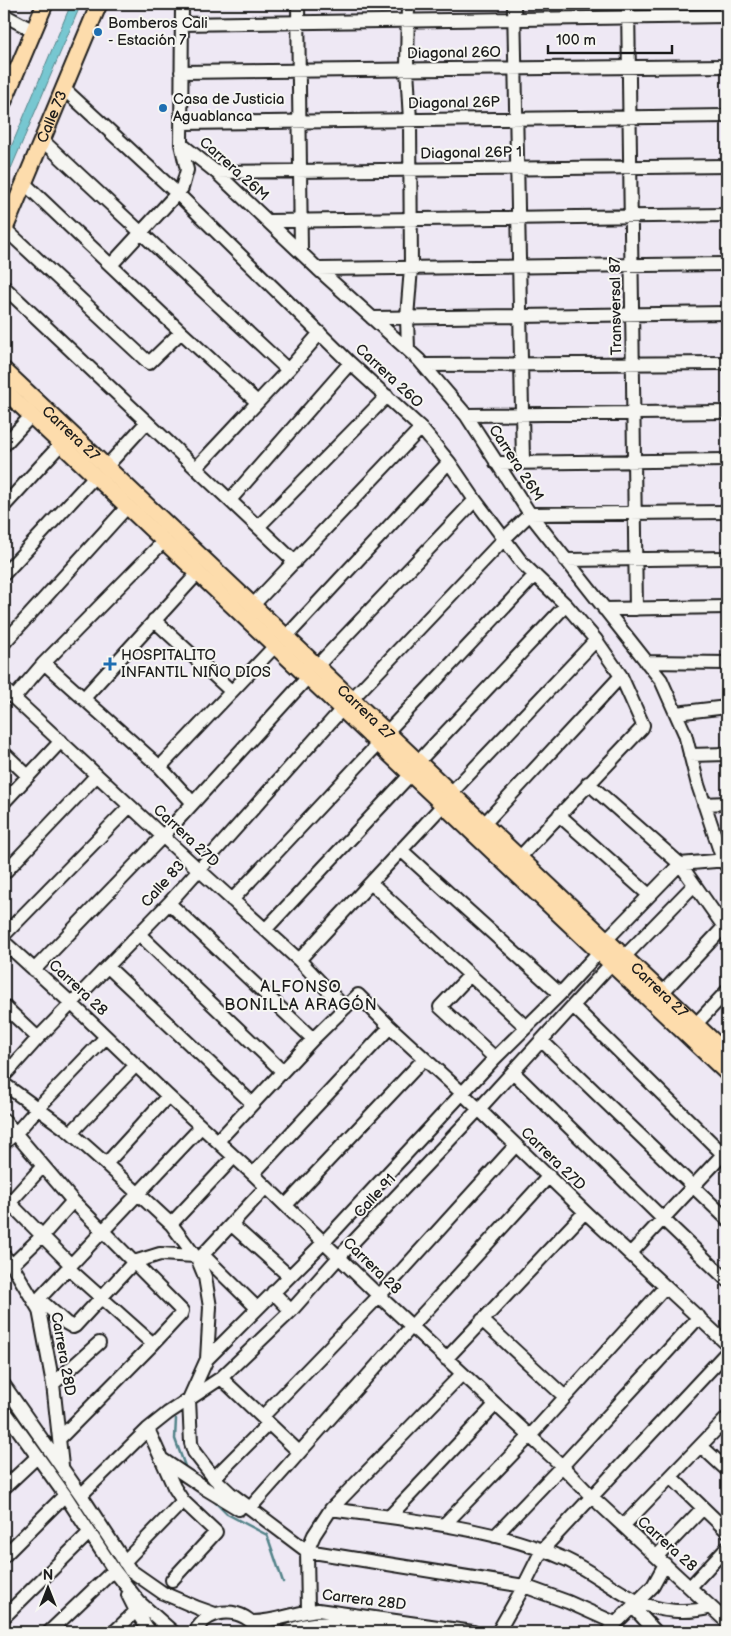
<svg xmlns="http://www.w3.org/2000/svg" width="731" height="1636" viewBox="0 0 731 1636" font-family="'Balsamiq Sans',sans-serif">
	<rect width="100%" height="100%" fill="#eee8f4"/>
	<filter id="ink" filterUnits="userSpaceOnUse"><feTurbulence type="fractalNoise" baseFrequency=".02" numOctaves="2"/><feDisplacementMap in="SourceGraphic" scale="10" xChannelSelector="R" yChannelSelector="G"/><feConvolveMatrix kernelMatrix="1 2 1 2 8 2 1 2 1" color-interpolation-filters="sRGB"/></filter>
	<g filter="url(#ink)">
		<path fill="#77c7d1" stroke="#538389" d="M71 4H81L4 185V164Z"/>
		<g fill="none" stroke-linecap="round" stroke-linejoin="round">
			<path stroke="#538389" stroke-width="2.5" d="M176 1419 175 1439 186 1469
				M212 1499 227 1514 267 1535 283 1582"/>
			<g stroke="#1c1c1c" stroke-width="16">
				<path id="minor" d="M298 4 301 251
					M514 4 523 462
					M628 4 636 609
					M4 15 34 31
					M181 24 727 16
					M4 69 15 75
					M181 72 727 66
					M63 88 181 197 350 363 421 428 449 462 475 500 523 564 566 605 596 640 621 676 643 725 642 728 519 858
					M181 123 727 116
					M42 140 288 370
					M181 144 216 172 318 269 419 360 466 415 530 514 661 680 685 734 698 785 723 860 727 867
					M216 172 727 166
					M24 183 181 332 257 402
					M268 221 727 215
					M5 229 149 363 181 332
					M111 265 182 188 187 170 181 144 182 4
					M318 269 727 264
					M4 287 295 562
					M372 318 727 313
					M408 350 407 317 411 268 410 120 407 69 408 4
					M424 365 727 363
					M466 415 727 412
					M4 445 31 416
					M496 463 727 460
					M106 467 147 422
					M196 468 288 370 320 333
					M230 500 350 363
					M4 506 61 444
					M258 527 387 396
					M565 560 727 558
					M4 574 95 476
					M253 605 421 428
					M604 609 727 607
					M154 620 231 691
					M286 637 449 462
					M4 643 127 507
					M646 662 727 663
					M44 663 160 767 193 803
					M317 666 475 500
					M4 689 198 869 299 960 345 1008
					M14 698 44 663 164 541
					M84 698 198 573
					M352 699 505 538 530 514 727 512
					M676 713 727 707
					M387 732 535 575
					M4 753 28 776
					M690 755 727 754
					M418 762 566 605
					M160 767 275 646
					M588 783 680 864 727 931
					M451 793 596 640
					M4 802 61 741
					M704 804 727 803
					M559 815 649 895
					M484 824 621 676
					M401 850 560 994
					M680 864 727 860
					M4 873 97 775
					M371 883 526 1027
					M232 900 378 744
					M169 903 313 1039
					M265 930 411 774
					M139 934 282 1071
					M4 935 130 806
					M606 940 680 864
					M4 942 71 1003 168 1096 253 1174 379 1296 562 1466 592 1497 727 1622
					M624 957 694 885
					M299 960 443 805
					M108 967 252 1103
					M34 970 163 836 308 677
					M470 975 440 1007 495 1058
					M662 993 724 927
					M4 1006 38 1038
					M573 1006 727 1158
					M696 1024 727 991
					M542 1041 727 1219
					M513 1072 663 1219 727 1280
					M4 1076 38 1038 169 903 342 709
					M4 1084 71 1133 106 1164 171 1224 198 1260 205 1277 210 1307 207 1359 189 1399 191 1443 194 1452 214 1478 230 1493 307 1551 308 1611
					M4 1120 73 1201 182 1311 181 1314 153 1344 60 1438
					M71 1133 135 1066
					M218 1141 313 1039 358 995 390 1027 462 1093 585 1212 727 1344
					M4 1143 16 1133 37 1109 106 1037
					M106 1164 168 1096
					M253 1174 390 1027
					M4 1197 71 1265
					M286 1205 424 1059
					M4 1209 43 1166
					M171 1224 234 1157
					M232 1225 289 1276
					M630 1254 727 1150
					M203 1255 257 1308
					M4 1256 12 1265 39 1310 53 1384 62 1466
					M198 1260 266 1187
					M12 1265 43 1235 73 1201
					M68 1268 153 1344
					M273 1292 291 1311
					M39 1299 66 1323 73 1327 75 1326 134 1262 160 1254 195 1256
					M35 1303 201 1127
					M482 1320 565 1397
					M207 1359 324 1242 495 1058 560 994 599 952
					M446 1359 585 1212
					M462 1374 331 1509 314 1535 307 1551 524 1586 568 1602 615 1623
					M221 1378 299 1452
					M53 1384 99 1343
					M4 1385 81 1495 130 1570 163 1593 198 1608 215 1614
					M4 1410 65 1495 114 1570 139 1602 173 1632
					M262 1417 379 1296 516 1145
					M148 1429 174 1487 183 1501 216 1532 172 1580
					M701 1446 727 1470
					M163 1460 206 1489 239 1509
					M671 1477 727 1531
					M214 1478 268 1424
					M4 1488 37 1457
					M81 1495 148 1429 168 1413 221 1378 291 1311 339 1257 479 1109 611 964
					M250 1508 412 1326 549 1176
					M331 1509C408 1520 493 1527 565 1559 590 1570 612 1589 637 1601 659 1612 688 1614 711 1607
					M390 1516 495 1405
					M444 1525 530 1436 665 1287
					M623 1526 727 1418
					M495 1536 562 1466 699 1317
					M4 1556 65 1495
					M657 1556 703 1508
					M124 1562 183 1501
					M690 1587 727 1547
					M128 1595 136 1611 150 1632
					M633 1607 656 1632
					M4 1617 89 1533
					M253 1622C276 1622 296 1612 318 1610L473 1632
					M49 1632 114 1570
					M114 1632 136 1611
					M195 1632C209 1606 245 1606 259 1632
					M287 1632C317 1615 358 1628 391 1632
					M498 1632 524 1586 542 1550 727 1352
					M607 1632 653 1586 665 1564"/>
			</g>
			<g stroke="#1c1c1c" stroke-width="19">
				<g id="major">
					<path d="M4 101 45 4"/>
					<path id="s1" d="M4 231 99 4"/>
					<path id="s2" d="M4 370 727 1054"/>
					<path d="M4 390 727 1073"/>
				</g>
			</g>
			<use href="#minor" stroke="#f6f6f2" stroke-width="12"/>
			<use href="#major" stroke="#fddcac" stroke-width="15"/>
		</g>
	</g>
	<g fill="#1f6fb2" stroke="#f6f6f2" stroke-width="2">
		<circle cx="98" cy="32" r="5"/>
		<circle cx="163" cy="108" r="5"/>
		<path d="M107.5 656.5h5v5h5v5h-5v5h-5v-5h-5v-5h5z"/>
	</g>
	<g text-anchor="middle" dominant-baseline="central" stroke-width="4" stroke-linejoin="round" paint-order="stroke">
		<g font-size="15" fill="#1c1c1c" stroke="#f6f6f2" text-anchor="start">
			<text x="108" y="23">Bomberos Cali<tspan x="108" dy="17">- Estación 7</tspan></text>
			<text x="173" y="99">Casa de Justicia<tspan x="173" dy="17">Aguablanca</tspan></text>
			<text x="121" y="655">HOSPITALITO<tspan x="121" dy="17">INFANTIL NIÑO DIOS</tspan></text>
		</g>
		<g font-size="15" fill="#1c1c1c" stroke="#f6f6f2">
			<text transform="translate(454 53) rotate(-1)">Diagonal 26O</text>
			<text transform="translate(454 103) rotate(-1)">Diagonal 26P</text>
			<text stroke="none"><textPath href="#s1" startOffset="124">Calle 73</textPath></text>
			<text transform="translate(471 153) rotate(-1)">Diagonal 26P 1</text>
			<text transform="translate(234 169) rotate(42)">Carrera 26M</text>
			<text transform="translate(616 306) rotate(-91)">Transversal 87</text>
			<text transform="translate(389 376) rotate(43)">Carrera 26O</text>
			<text stroke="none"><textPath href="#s2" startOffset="92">Carrera 27</textPath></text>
			<text transform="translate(516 463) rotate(57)">Carrera 26M</text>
			<text stroke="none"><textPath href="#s2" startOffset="498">Carrera 27</textPath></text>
			<text transform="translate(186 836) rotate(43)">Carrera 27D</text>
			<text transform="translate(163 884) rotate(-48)">Calle 83</text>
			<text transform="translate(78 988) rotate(43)">Carrera 28</text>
			<text stroke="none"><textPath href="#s2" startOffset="902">Carrera 27</textPath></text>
			<text transform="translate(553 1159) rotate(44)">Carrera 27D</text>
			<text transform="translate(375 1196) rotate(-47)">Calle 91</text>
			<text transform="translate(372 1266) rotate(44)">Carrera 28</text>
			<text transform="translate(63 1354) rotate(80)">Carrera 28D</text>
			<text transform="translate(667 1544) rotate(42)">Carrera 28</text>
			<text transform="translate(364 1600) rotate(7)">Carrera 28D</text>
		</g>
		<g font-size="16" letter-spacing="1" fill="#1c1c1c" stroke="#f6f6f2">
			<text x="301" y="987">ALFONSO<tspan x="301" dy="18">BONILLA ARAGÓN</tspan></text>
		</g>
	</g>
	<rect width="731" height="1636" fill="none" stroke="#f6f6f2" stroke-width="20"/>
	<rect x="10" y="10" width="711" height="1616" fill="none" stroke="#1c1c1c" stroke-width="2" filter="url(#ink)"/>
	<g transform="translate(48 1588)" stroke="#f6f6f2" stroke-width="4" paint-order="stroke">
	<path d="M0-4L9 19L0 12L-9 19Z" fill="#1c1c1c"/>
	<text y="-8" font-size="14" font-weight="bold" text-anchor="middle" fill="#1c1c1c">N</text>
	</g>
	<path d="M548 45v8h124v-8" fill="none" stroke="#1c1c1c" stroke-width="2.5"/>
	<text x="556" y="45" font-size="15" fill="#1c1c1c" stroke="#f6f6f2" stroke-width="4" paint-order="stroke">100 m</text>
</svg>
